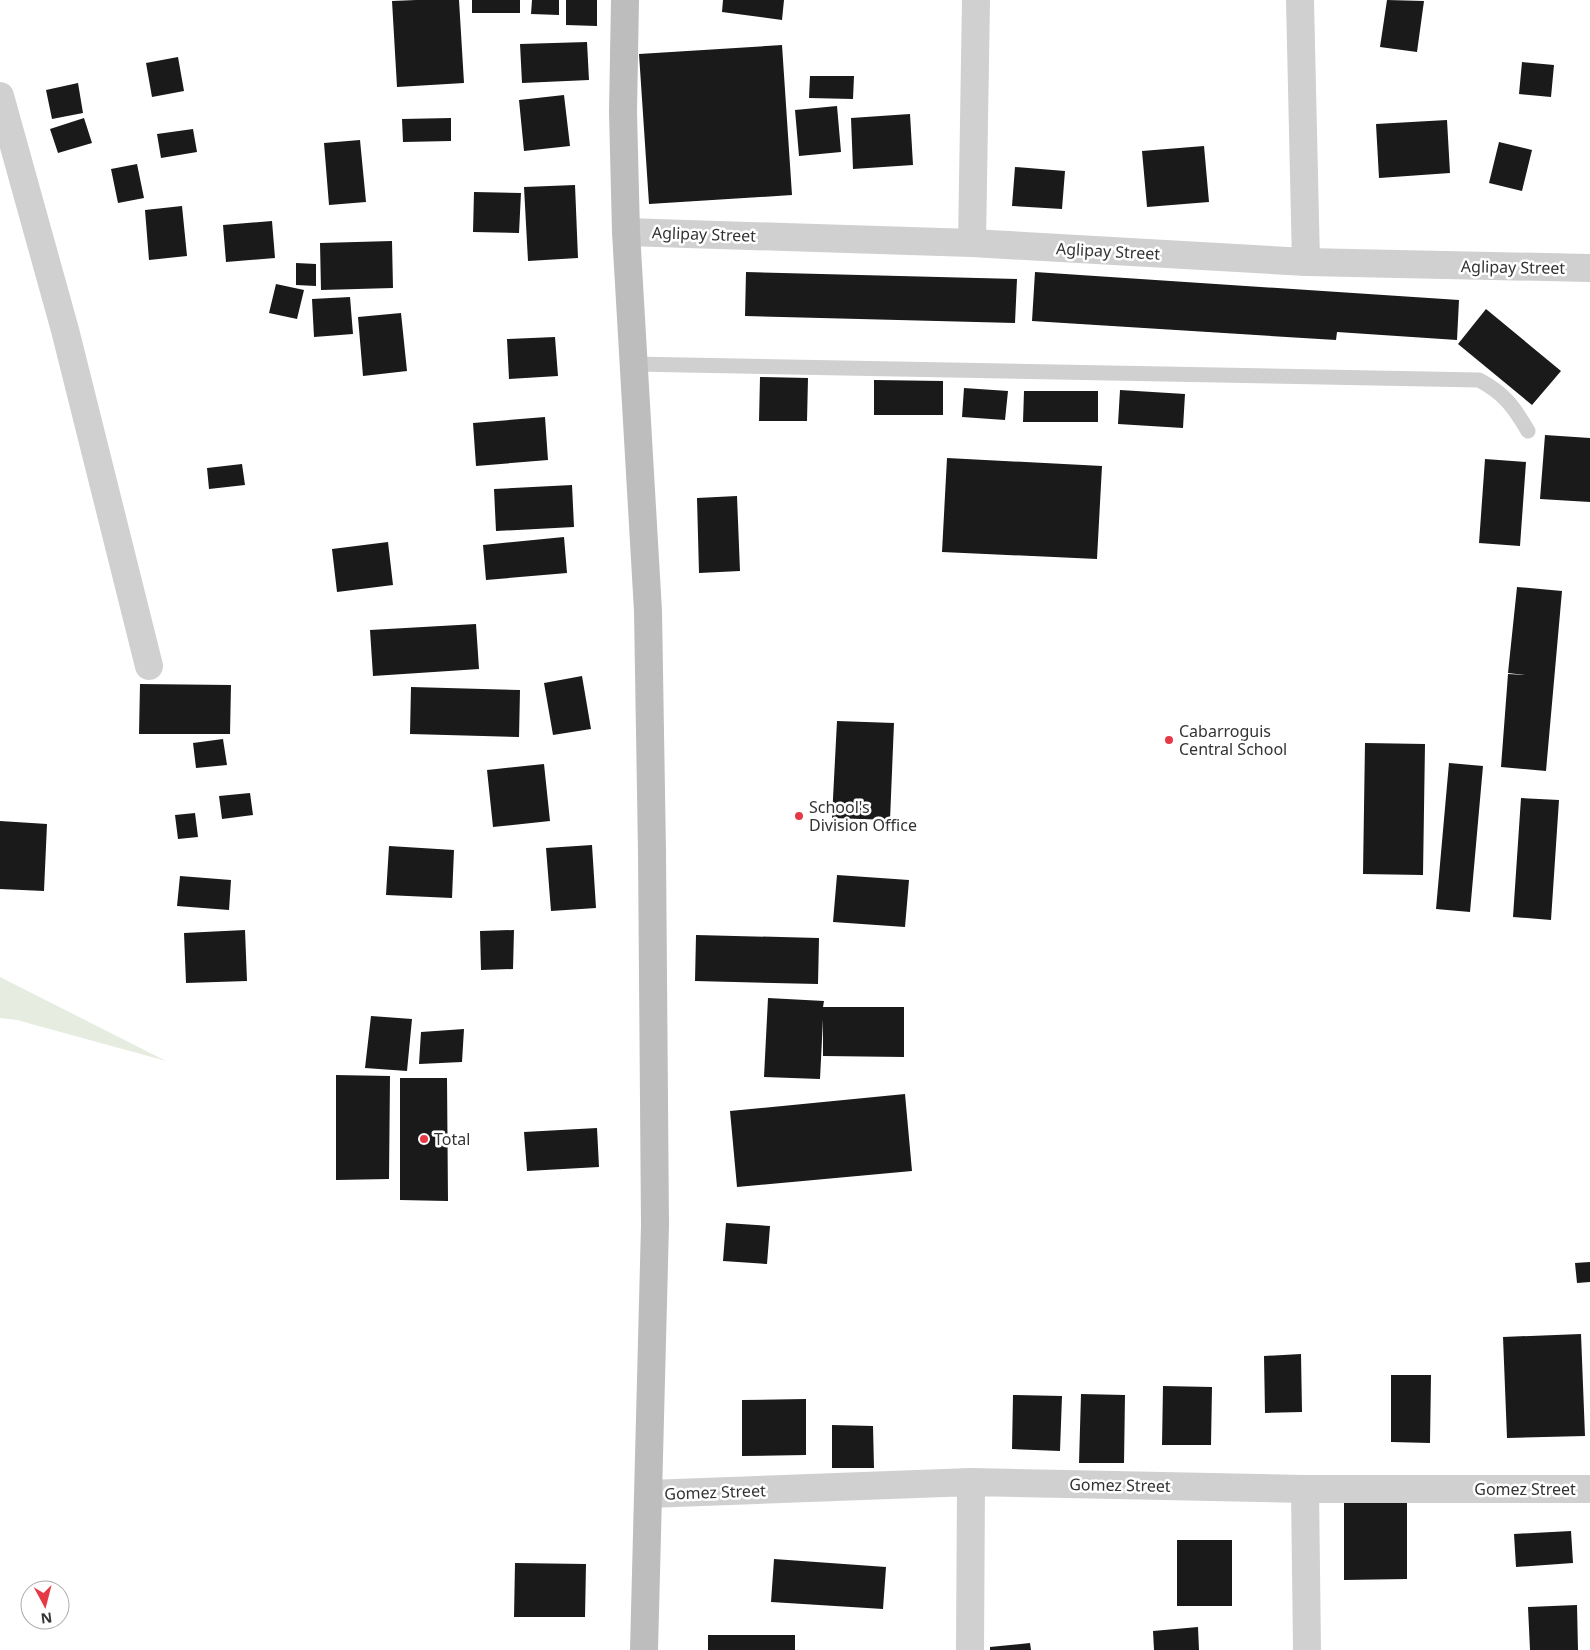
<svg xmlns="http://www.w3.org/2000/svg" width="1590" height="1650" viewBox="0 0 1590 1650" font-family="'Noto Sans',sans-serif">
	<rect width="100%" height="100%" fill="#fff"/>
	<path fill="#e6ecdf" d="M0 977 166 1061 17 1020 0 1018Z"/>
	<path fill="#1a1a1a" d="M416 0H459L464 83 397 87 392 1Z
		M472 0H520V13H472Z
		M532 0H559V15L531 14Z
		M566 0H597V26L566 25Z
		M723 0H784L782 20 722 12Z
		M1387 0 1424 1 1417 52 1380 47Z
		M587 42 589 80 522 83 520 44Z
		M782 45 792 195 649 204 639 54Z
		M178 57 184 91 152 97 146 63Z
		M1522 62 1554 65 1551 97 1519 94Z
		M810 76H854L853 99 809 98Z
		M78 83 83 113 52 119 46 90Z
		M564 95 570 146 524 151 519 100Z
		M837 106 841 152 799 156 795 110Z
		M910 114 913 165 853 169 851 118Z
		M84 118 92 143 58 153 50 129Z
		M451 118V141L403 142 402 119Z
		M1447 120 1450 173 1379 178 1376 124Z
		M193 129 197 152 161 158 157 134Z
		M360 140 366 202 329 205 324 143Z
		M1499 142 1532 150 1522 191 1489 183Z
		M1204 146 1209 202 1147 207 1142 151Z
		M137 164 144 198 118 203 111 169Z
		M1015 167 1065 171 1062 209 1012 206Z
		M575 185 578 258 528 261 524 187Z
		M474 192 521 193 519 233 473 232Z
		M182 206 187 256 149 260 145 210Z
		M272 221 275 258 226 262 223 225Z
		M392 241 393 288 321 290 320 243Z
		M296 263 316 264V286L296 285Z
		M746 272 1017 279 1015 323 745 316Z
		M1035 272 1459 300 1457 340 1337 332 1336 340 1032 321Z
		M276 284 304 290 297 319 269 313Z
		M350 297 353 334 314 337 312 299Z
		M1486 309 1561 371 1532 405 1458 344Z
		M401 313 407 371 363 376 358 317Z
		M555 337 558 376 509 379 507 339Z
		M760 377 808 378 807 421H759Z
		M874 380 943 381V415H874Z
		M964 388 1008 391 1005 420 962 417Z
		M1120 390 1185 394 1183 428 1118 424Z
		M1024 391H1098V422H1023Z
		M545 417 548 460 476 466 473 423Z
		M1545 435 1590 438V502L1540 499Z
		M947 458 1102 466 1097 559 942 552Z
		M1485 459 1526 462 1520 546 1479 543Z
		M242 464 245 485 209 489 207 468Z
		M572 485 574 527 496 531 494 489Z
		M737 496 740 571 699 573 697 498Z
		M564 537 567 573 486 580 483 545Z
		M388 542 393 585 337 592 332 549Z
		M1517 587 1562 591 1546 771 1501 767 1508 674 1525 675 1508 673Z
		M476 624 479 669 373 676 370 630Z
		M582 676 591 729 553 735 544 683Z
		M140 684 231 685 230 734H139Z
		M411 687 520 690 519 737 410 734Z
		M837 721 894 723 890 820 832 818Z
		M223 739 227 765 196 768 193 743Z
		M1365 743 1425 744 1423 875 1363 874Z
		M1449 763 1483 766 1470 912 1436 909Z
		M544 764 550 821 493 827 487 770Z
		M250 793 253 815 222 819 219 796Z
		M1521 798 1559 800 1551 920 1513 917Z
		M195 813 198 837 178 839 175 815Z
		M0 821 47 824 44 891 0 889Z
		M592 845 596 908 551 911 546 848Z
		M389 846 454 850 452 898 386 895Z
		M837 875 909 880 905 927 833 922Z
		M180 876 231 880 229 910 177 906Z
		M245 930 247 981 186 983 184 933Z
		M514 930 513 969 481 970 480 931Z
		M696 935 819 938 818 984 695 981Z
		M768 998 824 1001 823 1007H904V1057L823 1056V1019L820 1079 764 1077Z
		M371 1016 412 1019 407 1071 365 1068Z
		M464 1029 462 1062 419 1064 421 1032Z
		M336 1075 390 1076 389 1179 336 1180Z
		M400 1078H447L448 1201 400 1200Z
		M905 1094 912 1171 737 1187 730 1111Z
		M597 1128 599 1167 527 1171 524 1132Z
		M726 1223 770 1226 767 1264 723 1261Z
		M1590 1262V1282L1577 1283 1575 1263Z
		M1581 1334 1585 1436 1507 1438 1503 1337Z
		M1301 1354 1302 1412 1265 1413 1264 1356Z
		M1391 1375H1431L1430 1443 1391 1442Z
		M1163 1386 1212 1387 1211 1445H1162Z
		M1081 1394 1125 1395 1124 1463H1079Z
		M1013 1395 1062 1396 1060 1451 1012 1449Z
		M806 1399V1455L742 1456V1400Z
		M832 1425 873 1426 874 1468H832Z
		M1344 1500H1407V1579L1344 1580Z
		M1571 1531 1573 1563 1516 1567 1514 1534Z
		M1177 1540H1232V1606H1177Z
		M774 1559 886 1567 883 1609 771 1602Z
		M515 1563 586 1564 585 1617H514Z
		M1577 1605 1578 1650H1530L1528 1607Z
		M1198 1627 1199 1650H1154L1153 1631Z
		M708 1635H795V1650H708Z
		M1030 1643 1031 1650H990V1647Z"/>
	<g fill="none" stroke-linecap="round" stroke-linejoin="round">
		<path stroke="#d0d0d0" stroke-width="15" d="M633 364 1479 380C1504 393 1514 407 1528 431"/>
		<path stroke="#d0d0d0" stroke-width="28" d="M1300 0 1306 262
			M0 96 65 330 149 666
			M972 243 976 0
			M1305 1489 1307 1650"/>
		<path stroke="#d0d0d0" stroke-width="28" d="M626 232 972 243 1306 262 1590 268
			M649 1494 971 1482 1305 1489H1590
			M970 1650 971 1482"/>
		<path stroke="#bdbdbd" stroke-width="28" d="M625 0 623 112 626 232 648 611 652 852 655 1225 644 1650"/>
	</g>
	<g fill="#e63946" stroke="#fff" stroke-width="2">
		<circle cx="1169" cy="740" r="5"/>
		<circle cx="799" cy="816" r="5"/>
		<circle cx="424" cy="1139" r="5"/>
	</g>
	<g text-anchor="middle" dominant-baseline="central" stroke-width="5" stroke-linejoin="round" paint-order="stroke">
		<g font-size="16" fill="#333" stroke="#fff">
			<text transform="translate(704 234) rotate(2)">Aglipay Street</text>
			<text transform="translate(1108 251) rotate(3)">Aglipay Street</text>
			<text transform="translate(1513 267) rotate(1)">Aglipay Street</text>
			<text transform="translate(1120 1485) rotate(1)">Gomez Street</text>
			<text x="1525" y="1489">Gomez Street</text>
			<text transform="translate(715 1492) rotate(-2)">Gomez Street</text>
		</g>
		<g font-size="16" fill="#333" stroke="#fff" text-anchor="start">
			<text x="1179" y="731">Cabarroguis<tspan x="1179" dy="18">Central School</tspan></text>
			<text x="809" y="807">School's<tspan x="809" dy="18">Division Office</tspan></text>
			<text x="434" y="1139">Total</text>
		</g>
	</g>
	<g transform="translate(45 1605) rotate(173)"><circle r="24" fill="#ffffff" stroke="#adadad"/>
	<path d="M0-4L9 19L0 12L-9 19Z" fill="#e63946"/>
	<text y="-8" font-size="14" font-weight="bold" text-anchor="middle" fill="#333333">N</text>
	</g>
</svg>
